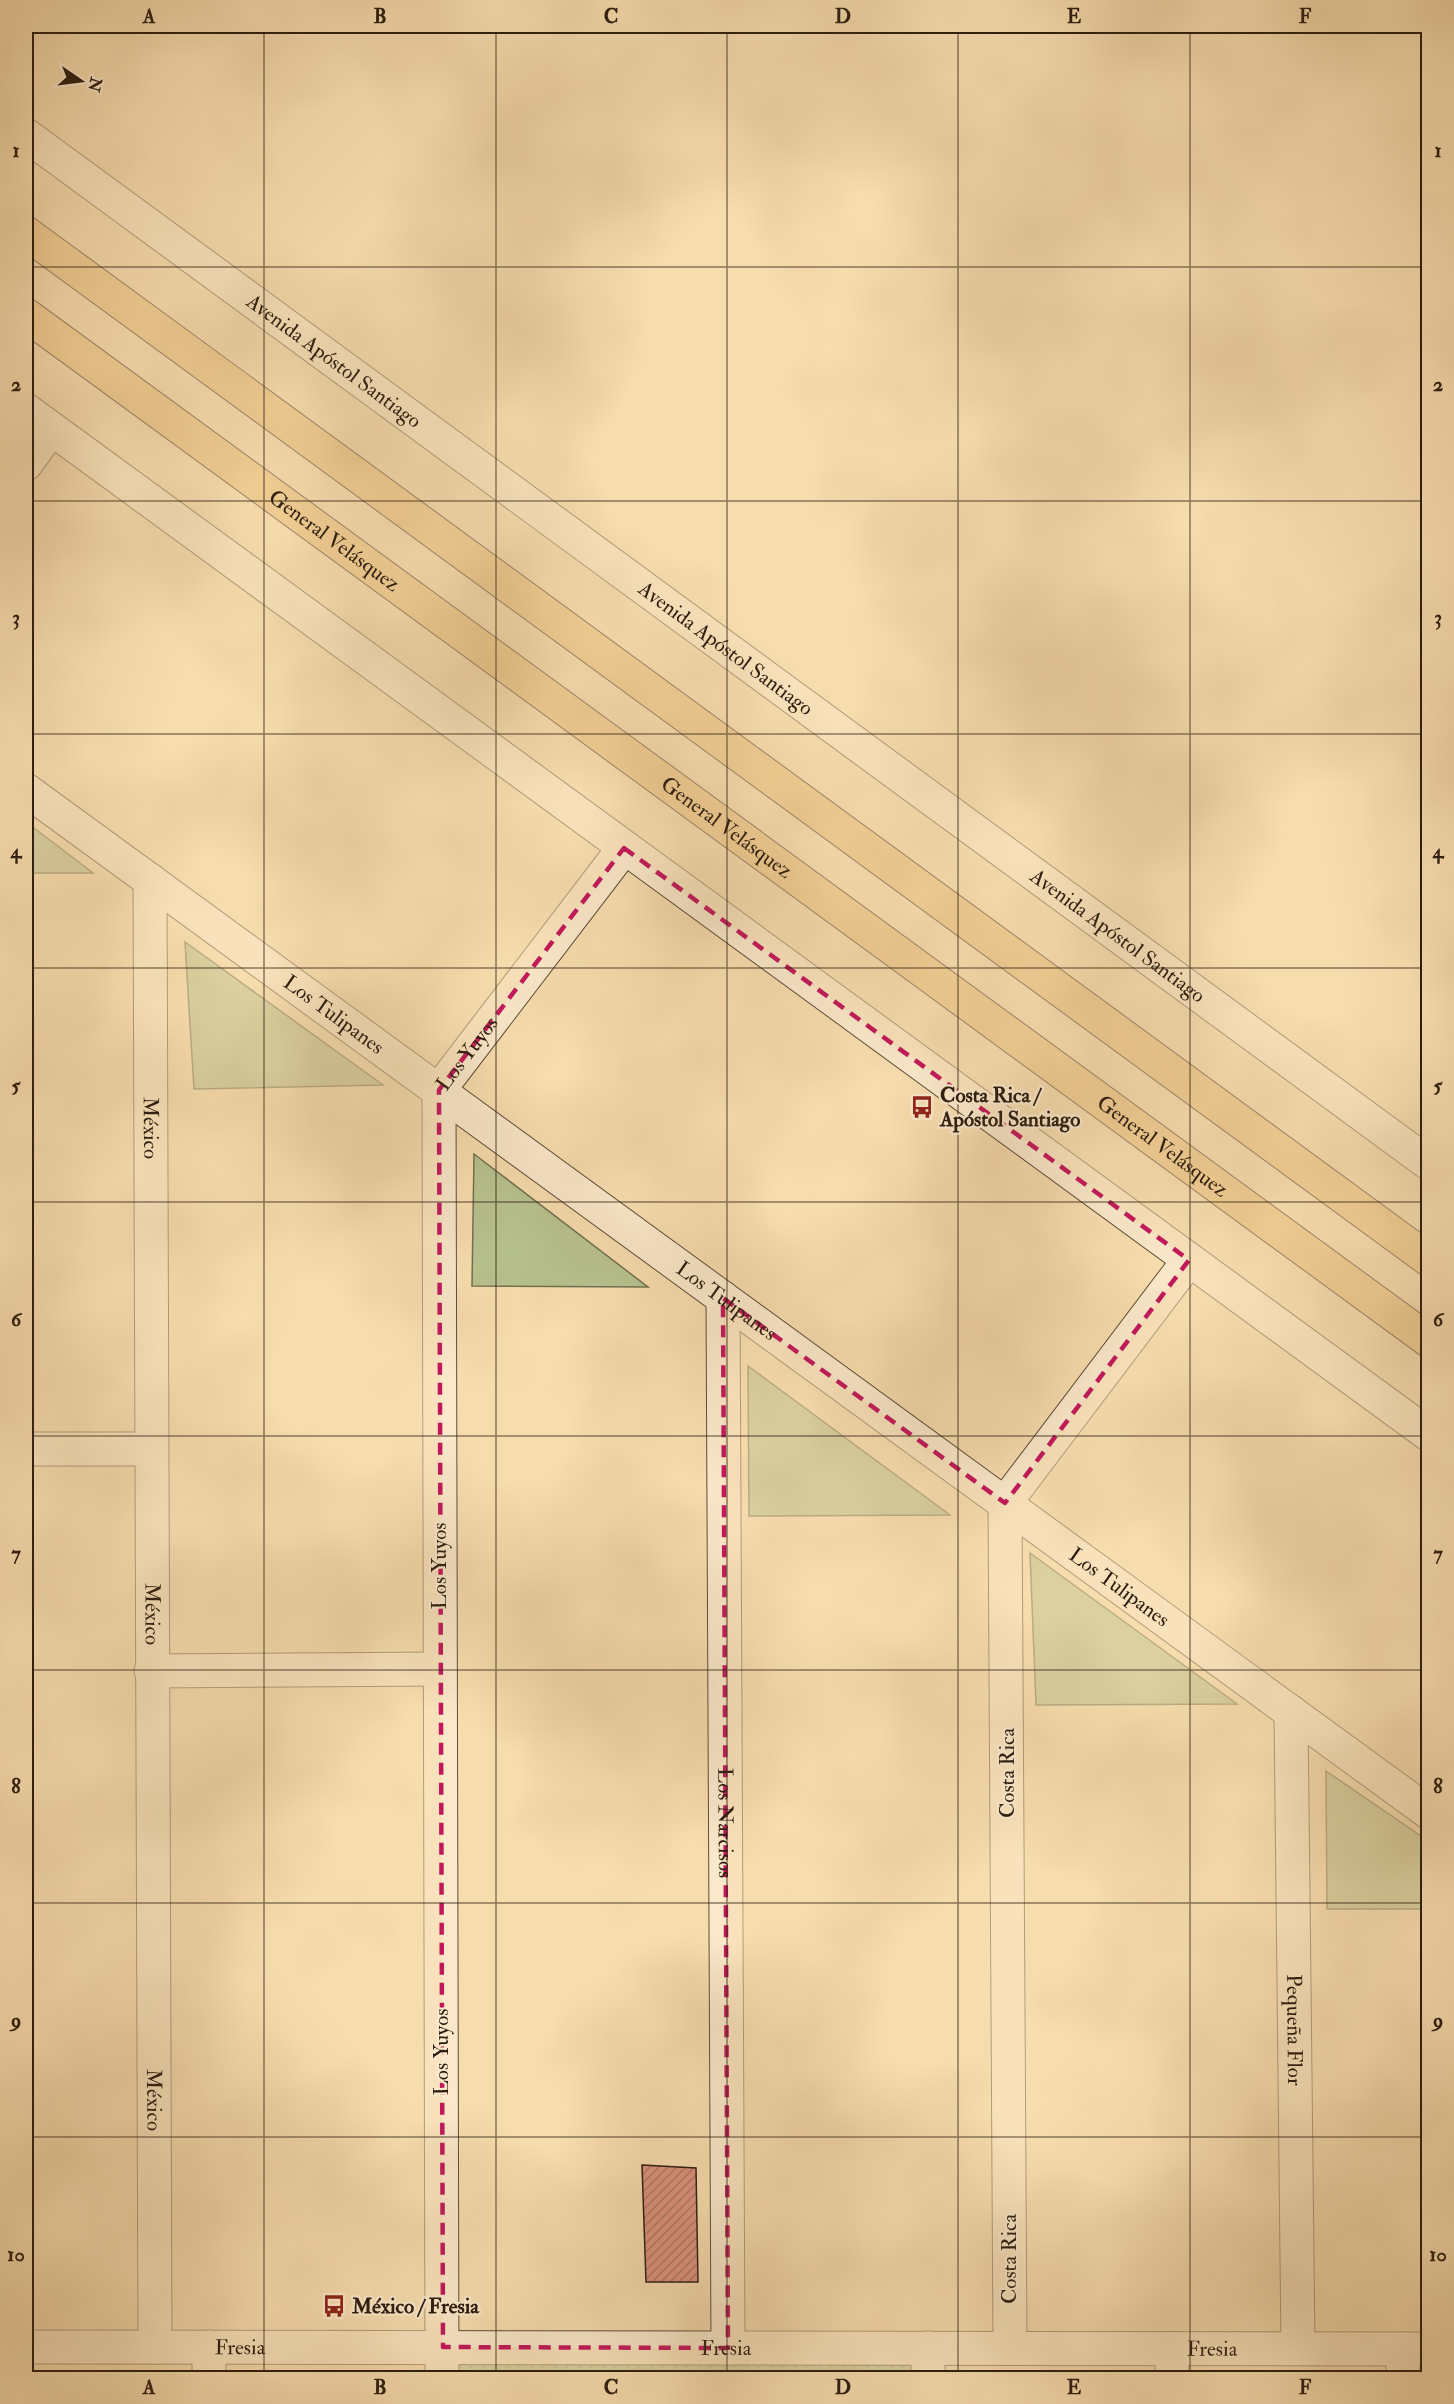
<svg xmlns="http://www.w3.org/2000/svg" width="1454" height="2404" viewBox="0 0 1454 2404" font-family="'IM FELL Double Pica',serif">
	<defs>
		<pattern id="park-dots" width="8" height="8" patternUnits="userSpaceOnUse" patternTransform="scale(1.5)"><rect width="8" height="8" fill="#b7c28f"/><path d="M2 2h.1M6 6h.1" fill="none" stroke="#9ea67a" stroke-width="1.8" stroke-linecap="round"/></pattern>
		<pattern id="building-hatch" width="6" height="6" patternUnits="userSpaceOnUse" patternTransform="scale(1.5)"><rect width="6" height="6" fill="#dc917d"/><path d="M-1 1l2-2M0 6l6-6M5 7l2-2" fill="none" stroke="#b37665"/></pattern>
	</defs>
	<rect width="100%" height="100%" fill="#f7dcae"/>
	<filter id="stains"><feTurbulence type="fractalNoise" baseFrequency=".00333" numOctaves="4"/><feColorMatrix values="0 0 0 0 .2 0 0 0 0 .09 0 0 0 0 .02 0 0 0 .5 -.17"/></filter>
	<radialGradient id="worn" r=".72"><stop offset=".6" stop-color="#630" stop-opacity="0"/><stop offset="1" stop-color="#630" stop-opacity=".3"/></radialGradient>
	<path fill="#b7c28f" stroke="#727050" stroke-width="1.5" d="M26 822 93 873H26Z
		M185 942 383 1085 194 1089Z
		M474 1154 648 1287 472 1286Z
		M748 1366 950 1515 749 1516Z
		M1030 1553 1237 1704 1036 1705Z
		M1326 1771 1428 1841V1909H1327Z"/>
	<path fill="url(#park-dots)" stroke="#727050" stroke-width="1.5" d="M455 2361 917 2364V2378H454Z"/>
	<path fill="url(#building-hatch)" stroke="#2c1d10" stroke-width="1.5" d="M642 2165 696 2168 698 2282H646Z"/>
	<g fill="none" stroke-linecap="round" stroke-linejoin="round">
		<g stroke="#5f4d38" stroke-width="35">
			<g id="minor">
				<path d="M26 464 51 429"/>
				<path id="s1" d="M26 790 1428 1812"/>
				<path id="s2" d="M150 880 155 2347"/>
				<path id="s3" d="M723 1298 728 2348"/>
				<path d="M26 1449H151"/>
				<path d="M151 1671 439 1669"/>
				<path id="s4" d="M1291 1712 1298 2348"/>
				<path d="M1010 2348 1005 1503 1189 1260"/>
				<path d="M1403 2349V2378"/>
				<path d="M209 2378V2347"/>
				<path id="s5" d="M442 2378 439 1090 624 848"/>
				<path d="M928 2378V2348"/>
				<path d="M1172 2378V2349"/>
			</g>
		</g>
		<g stroke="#5f4d38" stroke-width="35">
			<g id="tertiary">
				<path id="s6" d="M26 135 1428 1163"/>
				<path d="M26 410 1428 1434"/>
				<path id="s7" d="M26 2347 1428 2349"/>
			</g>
		</g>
		<g stroke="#2c1d10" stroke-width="35">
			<g id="motorway">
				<path d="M26 233 1428 1259"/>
				<path id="s8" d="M26 315 1428 1340"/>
			</g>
		</g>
		<use href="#minor" stroke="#fae8ca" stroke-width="33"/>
		<use href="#tertiary" stroke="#fae8ca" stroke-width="33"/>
		<use href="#motorway" stroke="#ecbe77" stroke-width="33"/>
	</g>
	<path d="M0 0H1454V2404H0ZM624 848 1189 1260 1005 1503 723 1298 728 2348 443 2347 439 1090Z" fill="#f7dcae" fill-opacity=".55" fill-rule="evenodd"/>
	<path fill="none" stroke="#c2185b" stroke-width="4.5" stroke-dasharray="12 8" stroke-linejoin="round" d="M624 848 1189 1260 1005 1503 723 1298 728 2348 443 2347 439 1090Z"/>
	<path fill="none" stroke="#2c1d10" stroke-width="1.5" stroke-opacity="0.55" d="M264 26V2378M496 26V2378M727 26V2378M958 26V2378M1190 26V2378M26 267H1428M26 501H1428M26 734H1428M26 968H1428M26 1202H1428M26 1436H1428M26 1670H1428M26 1903H1428M26 2137H1428"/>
	<defs>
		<g id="bus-bare" transform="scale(1.8)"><path d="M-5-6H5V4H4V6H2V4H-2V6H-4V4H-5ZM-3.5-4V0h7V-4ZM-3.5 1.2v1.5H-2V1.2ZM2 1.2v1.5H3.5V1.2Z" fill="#8f2418" stroke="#fae8ca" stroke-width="2.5" paint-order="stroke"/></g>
	</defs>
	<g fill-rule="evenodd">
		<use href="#bus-bare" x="922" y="1107"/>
		<use href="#bus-bare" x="334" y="2306"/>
	</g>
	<g text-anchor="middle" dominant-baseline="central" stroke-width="4.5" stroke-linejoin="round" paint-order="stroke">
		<g font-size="21" fill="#2c1d10" stroke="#fae8ca">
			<text stroke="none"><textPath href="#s6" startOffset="382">Avenida Apóstol Santiago</textPath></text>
			<text stroke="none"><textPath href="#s8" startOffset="382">General Velásquez</textPath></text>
			<text stroke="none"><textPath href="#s6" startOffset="868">Avenida Apóstol Santiago</textPath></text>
			<text stroke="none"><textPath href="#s8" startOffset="868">General Velásquez</textPath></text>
			<text stroke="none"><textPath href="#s6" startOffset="1354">Avenida Apóstol Santiago</textPath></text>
			<text stroke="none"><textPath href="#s1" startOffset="381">Los Tulipanes</textPath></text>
			<text stroke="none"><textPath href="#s5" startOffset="1334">Los Yuyos</textPath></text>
			<text stroke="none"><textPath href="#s2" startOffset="248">México</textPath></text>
			<text stroke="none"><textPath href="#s8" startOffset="1408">General Velásquez</textPath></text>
			<text stroke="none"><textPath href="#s1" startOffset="867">Los Tulipanes</textPath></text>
			<text transform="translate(439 1566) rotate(-90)">Los Yuyos</text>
			<text stroke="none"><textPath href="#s1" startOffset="1353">Los Tulipanes</textPath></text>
			<text stroke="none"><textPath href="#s2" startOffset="734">México</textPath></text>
			<text transform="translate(1007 1773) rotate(-90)">Costa Rica</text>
			<text stroke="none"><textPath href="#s3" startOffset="525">Los Narcisos</textPath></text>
			<text stroke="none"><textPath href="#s4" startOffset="318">Pequeña Flor</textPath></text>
			<text transform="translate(441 2052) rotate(-90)">Los Yuyos</text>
			<text stroke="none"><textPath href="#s2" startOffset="1220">México</textPath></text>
			<text transform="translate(1009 2259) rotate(-90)">Costa Rica</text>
			<text stroke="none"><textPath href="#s7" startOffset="214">Fresia</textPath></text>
			<text stroke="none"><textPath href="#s7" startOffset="700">Fresia</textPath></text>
			<text stroke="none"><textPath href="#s7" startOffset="1186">Fresia</textPath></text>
		</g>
		<g font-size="21" font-weight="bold" fill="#2c1d10" stroke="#fae8ca" text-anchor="start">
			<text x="940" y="1095">Costa Rica /<tspan x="940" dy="24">Apóstol Santiago</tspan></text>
			<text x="352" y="2306">México / Fresia</text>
		</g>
	</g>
	<rect width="1454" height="2404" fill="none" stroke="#f7dcae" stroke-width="66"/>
	<g transform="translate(81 81) rotate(104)" stroke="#fae8ca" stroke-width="4.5" paint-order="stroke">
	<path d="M0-4.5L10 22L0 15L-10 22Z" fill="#2c1d10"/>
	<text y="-9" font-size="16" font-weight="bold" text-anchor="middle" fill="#2c1d10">N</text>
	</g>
	<rect x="33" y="33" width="1388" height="2338" fill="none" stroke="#2c1d10" stroke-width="2"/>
	<g font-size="20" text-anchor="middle" font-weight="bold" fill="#2c1d10">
		<text x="149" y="23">A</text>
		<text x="380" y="23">B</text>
		<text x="611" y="23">C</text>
		<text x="843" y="23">D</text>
		<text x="1074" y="23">E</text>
		<text x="1305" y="23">F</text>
		<text x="16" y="157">1</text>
		<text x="1438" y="157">1</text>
		<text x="16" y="391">2</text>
		<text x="1438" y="391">2</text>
		<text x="16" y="624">3</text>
		<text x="1438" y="624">3</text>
		<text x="16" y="858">4</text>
		<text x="1438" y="858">4</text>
		<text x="16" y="1092">5</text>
		<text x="1438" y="1092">5</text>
		<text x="16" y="1326">6</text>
		<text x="1438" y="1326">6</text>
		<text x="16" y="1560">7</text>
		<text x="1438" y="1560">7</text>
		<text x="16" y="1793">8</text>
		<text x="1438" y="1793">8</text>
		<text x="16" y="2027">9</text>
		<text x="1438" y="2027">9</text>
		<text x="16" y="2261">10</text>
		<text x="1438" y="2261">10</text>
		<text x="149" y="2394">A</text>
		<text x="380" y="2394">B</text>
		<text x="611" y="2394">C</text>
		<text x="843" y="2394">D</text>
		<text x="1074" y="2394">E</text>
		<text x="1305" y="2394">F</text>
	</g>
	<rect width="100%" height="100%" filter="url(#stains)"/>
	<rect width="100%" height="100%" fill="url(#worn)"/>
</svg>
